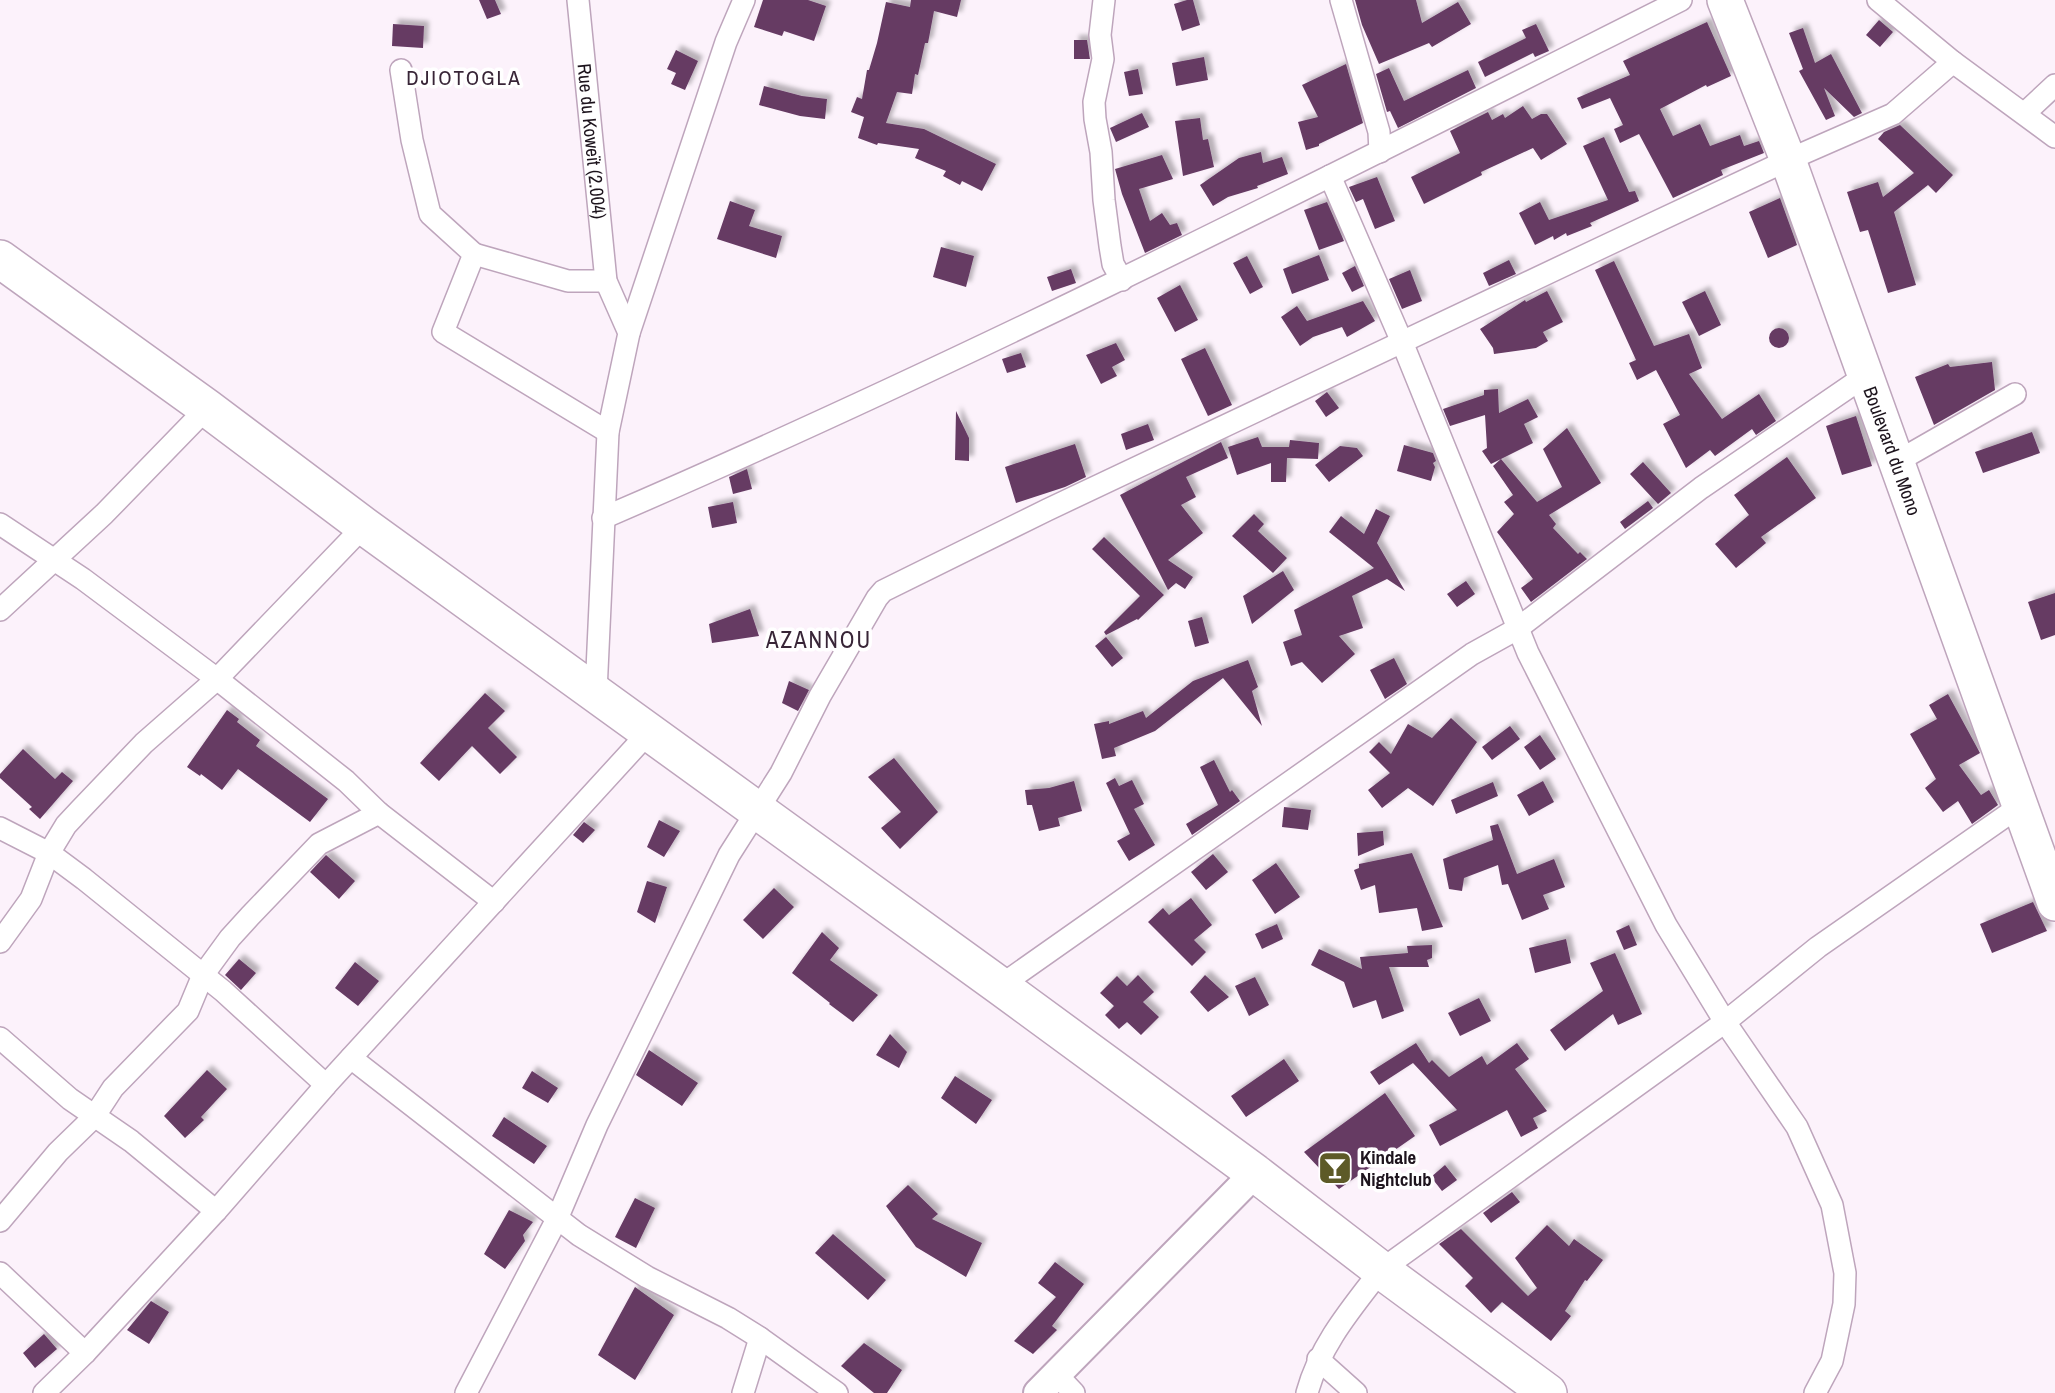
<svg xmlns="http://www.w3.org/2000/svg" width="2055" height="1393" viewBox="0 0 2055 1393" font-family="'Archivo Narrow',sans-serif">
	<defs>
		<filter id="shadow"><feDropShadow dx="5" dy="-5" stdDeviation="2" flood-color="#0004"/></filter>
	</defs>
	<rect width="100%" height="100%" fill="#fcf2fb"/>
	<path fill="#663a64" filter="url(#shadow)" d="M479 0H495L501 14 487 19Z
		M763 0H808L826 6 814 41 784 31 782 36 754 27Z
		M911 0H961L957 17 934 11 928 43H925L918 75 915 74 912 94 897 92 886 123 924 129 996 164 982 191 962 181 960 185 943 176 946 171 915 158 919 149 878 143 877 145 858 138 864 117 851 112 857 97 862 99 867 70H869L877 43 886 2 910 7Z
		M1187 0H1193L1200 25 1182 31 1174 4Z
		M1355 0H1416L1422 23 1458 2 1471 24 1432 47 1429 43 1379 64 1362 25Z
		M1879 20 1893 32 1880 47 1866 35Z
		M1707 22 1731 76 1707 87 1706 85 1660 109 1673 136 1700 124 1710 146 1740 135 1744 146 1759 141 1764 153 1721 170 1723 175 1673 198 1639 134 1620 143 1614 129 1623 125 1610 98 1582 109 1577 98 1630 75 1623 61Z
		M393 24 424 26 423 48 392 46Z
		M1536 24 1549 51 1535 57 1533 53 1485 77 1478 62 1526 38 1522 30Z
		M1803 28 1815 63 1831 54 1862 113 1854 117 1824 88 1835 116 1826 120 1799 71 1803 69 1789 33Z
		M1074 40H1087L1090 59H1074Z
		M676 50 698 61 685 90 671 84 676 73 667 69Z
		M1204 57 1208 80 1176 86 1172 63Z
		M1346 64 1363 123 1319 144V146L1306 150 1298 122 1318 117 1302 85Z
		M1389 68 1404 101 1468 70 1476 88 1398 128 1390 111 1387 112 1376 74Z
		M1138 69 1143 94 1129 96 1124 72Z
		M764 86 802 96 827 99 825 119 800 116 759 105Z
		M1523 106 1532 119 1541 114H1547L1567 144 1541 160 1533 148 1481 172 1482 175 1424 204 1411 177 1460 153 1450 131 1488 112 1492 120 1503 114 1505 118Z
		M1142 113 1149 127 1116 142 1110 128Z
		M1200 118 1203 140 1208 139 1214 167 1183 176 1175 121Z
		M1900 125 1953 175 1936 193 1928 185 1894 212 1916 285 1888 293 1868 230 1860 232 1847 192 1878 182 1883 197 1914 173 1878 139 1884 132Z
		M1604 137 1629 192 1635 191 1639 201 1590 223 1592 226 1567 236 1566 233 1554 240 1553 236 1535 245 1519 213 1540 202 1549 220 1608 200 1583 146Z
		M1261 152 1263 163 1282 157 1288 174 1257 186 1258 188 1228 197 1213 206 1200 185 1239 158Z
		M1162 155 1173 179 1139 189 1150 221 1162 213 1170 225 1177 223 1182 235 1145 253 1122 194 1115 169Z
		M1377 177 1395 221 1375 229 1363 199 1356 202 1349 187Z
		M1780 198 1797 245 1768 258 1749 212Z
		M730 201 755 210 749 226 782 236 776 258 717 239Z
		M1327 202 1344 241 1319 250 1304 210Z
		M941 247 974 256 966 287 933 277Z
		M1319 255 1329 280 1292 294 1283 269Z
		M1247 256 1263 287 1250 294 1233 263Z
		M1509 260 1516 274 1489 286 1483 273Z
		M1614 261 1654 346 1689 334 1702 368 1689 374 1722 419 1759 394 1776 421 1756 435 1752 429 1715 456 1710 450 1686 468 1663 424 1680 415 1656 370 1637 380 1629 363 1636 360 1595 270Z
		M1355 266 1364 286 1352 292 1342 273Z
		M1071 269 1076 283 1052 291 1047 277Z
		M1410 270 1422 301 1402 309 1389 279Z
		M1180 285 1198 320 1175 332 1157 298Z
		M1547 291 1563 322 1543 332 1548 341 1536 348 1494 354 1493 348 1480 329 1525 300 1526 302Z
		M1705 291 1721 325 1699 336 1682 302Z
		M1363 301 1375 321 1347 337 1342 327 1313 337 1300 346 1281 317 1297 306 1307 321Z
		M1769 338a10 10 0 1 1 20 0a10 10 0 1 1-20 0Z
		M1116 343 1125 360 1112 367 1117 376 1101 384 1086 355Z
		M1205 348 1232 405 1208 416 1181 359Z
		M1021 353 1026 367 1007 373 1002 359Z
		M1992 362 1995 390 1934 425 1915 377 1948 364 1950 367Z
		M1498 389 1499 413 1528 399 1538 417 1524 424 1533 443 1491 464 1482 451 1487 448 1485 415 1450 426 1443 409 1484 395V390Z
		M1327 392 1339 408 1326 417 1315 401Z
		M956 411 969 438V461L955 460Z
		M1856 416 1872 466 1842 475 1826 426Z
		M1148 424 1154 440 1126 450 1121 434Z
		M1567 428 1601 483 1549 515 1556 524 1553 528 1578 554 1580 552 1587 559 1531 602 1521 588 1533 579 1497 532 1514 514 1504 502 1513 495 1493 466 1501 459 1537 502 1562 487 1543 449Z
		M2032 432 2040 453 1983 473 1975 452Z
		M1258 437 1262 447H1289L1290 440 1319 443 1318 459 1287 458 1286 482H1271V463L1237 475 1228 447Z
		M1221 442 1228 458 1186 477 1196 497 1181 505 1203 533 1168 560 1193 577 1185 589 1176 583 1168 590 1120 495Z
		M1075 444 1086 477 1065 487 1016 503 1005 467Z
		M1404 445 1433 453 1436 461 1433 463 1435 467 1431 481 1397 471Z
		M1340 446 1357 448 1363 456 1329 482 1315 465Z
		M1787 457 1816 498 1761 537 1766 543 1736 568 1715 544 1749 515 1734 495Z
		M1643 462 1671 493 1658 504 1630 474Z
		M747 469 752 489 733 494 729 477Z
		M1648 501 1653 508 1625 529 1620 522Z
		M733 502 737 523 712 528 708 507Z
		M1376 509 1390 516 1377 543 1405 591 1387 579 1352 596 1363 628 1339 636 1355 654 1322 683 1302 662 1291 666 1283 642 1302 635 1294 610 1374 568 1329 532 1341 516 1364 534Z
		M1254 514 1264 524 1258 531 1287 558 1273 573 1232 536Z
		M1104 537 1164 595 1138 620 1137 619 1106 635 1104 632 1140 596 1092 549Z
		M1283 571 1294 590 1252 624 1243 596Z
		M1466 581 1475 594 1457 607 1447 594Z
		M2055 593V635L2041 640 2028 602Z
		M750 609 759 636 712 643 709 624Z
		M1202 617 1209 643 1195 647 1188 621Z
		M1106 637 1123 658 1112 667 1095 646Z
		M1394 658 1407 684 1385 699 1370 670Z
		M1248 660 1258 687 1252 691 1262 726 1223 678 1155 731 1114 748 1116 756 1102 759 1094 724 1109 721V724L1143 711 1146 718 1193 681Z
		M789 681 809 690 798 711 782 703Z
		M485 693 505 711 488 728 517 757 500 774 472 746 439 781 420 763Z
		M1948 694 1980 753 1959 765 1981 795 1989 790 1998 805 1972 824 1958 801 1943 812 1925 788 1936 779 1910 734 1937 719 1929 705Z
		M227 710 239 719 237 722 260 740 256 746 328 799 310 822 238 769 222 790 201 774 200 776 187 767Z
		M1451 718 1477 742 1433 806 1408 788 1382 808 1368 790 1390 773 1369 752 1379 742 1391 754 1408 724 1432 738Z
		M1510 726 1520 739 1492 760 1482 747Z
		M1540 735 1556 759 1540 770 1524 747Z
		M23 749 55 779 62 772 73 781 40 819 29 809 32 807 0 778V774Z
		M894 758 938 812 900 849 881 828 901 812 868 777Z
		M1214 760 1230 792 1232 790 1240 801 1192 835 1186 824 1218 805 1200 767Z
		M1115 778 1119 786 1132 780 1144 804 1134 809 1155 845 1129 861 1117 841 1130 834 1106 783Z
		M1074 781 1082 811 1058 818 1060 826 1039 831 1032 805H1027L1025 790 1049 788Z
		M1543 781 1554 802 1529 816 1517 795Z
		M1493 782 1498 796 1456 814 1451 800Z
		M1284 807 1311 810 1308 830 1282 827Z
		M659 820 680 831 664 857 647 847Z
		M584 822 595 830 583 843 573 835Z
		M1498 824 1517 874 1554 859 1565 887 1543 895 1549 909 1522 920 1508 884 1502 885 1498 865 1464 878 1462 891 1449 889 1443 859 1493 840 1490 826Z
		M1383 831 1384 845 1358 856 1357 833Z
		M1412 853 1443 927 1422 931 1417 908 1379 913 1375 885 1361 890 1354 870 1359 868V864Z
		M1213 854 1228 872 1206 890 1191 872Z
		M326 855 355 881 339 899 310 872Z
		M1276 863 1300 897 1275 914 1252 880Z
		M647 881 667 887 655 923 637 912Z
		M774 888 794 907 763 939 743 920Z
		M1191 898 1212 925 1194 940 1206 952 1192 966 1148 922 1163 908 1169 915Z
		M2033 902 2047 931 1992 953 1980 924Z
		M1277 924 1283 939 1262 949 1255 934Z
		M1629 925 1637 945 1624 950 1616 931Z
		M822 932 839 948 830 960 878 995 853 1022 829 1004 830 1003 792 973Z
		M1566 939 1571 963 1535 973 1529 948Z
		M1432 945V958L1427 960 1429 967H1389L1404 1011 1382 1019 1376 1000 1353 1008 1344 982 1311 965 1319 949 1362 969 1360 957 1408 953 1407 946Z
		M1615 953 1642 1014 1618 1025 1613 1014 1565 1051 1550 1030 1603 991 1590 963Z
		M239 959 256 973 241 990 225 975Z
		M355 962 379 981 358 1006 335 988Z
		M1138 975 1154 992 1143 1002 1159 1017 1141 1035 1127 1022 1119 1029 1105 1015 1114 1006 1100 993 1117 976 1127 986Z
		M1205 975 1229 997 1208 1012 1190 992Z
		M1255 977 1269 1005 1249 1016 1235 986Z
		M1479 998 1491 1021 1460 1036 1448 1013Z
		M890 1034 907 1052 899 1068 876 1055Z
		M1416 1043 1429 1063 1432 1060 1449 1077 1482 1056 1487 1065 1517 1043 1529 1059 1515 1069 1547 1111 1533 1118 1538 1128 1521 1137 1507 1110 1440 1146 1429 1125 1457 1110 1413 1063 1379 1085 1370 1072Z
		M649 1050 698 1083 682 1106 636 1075Z
		M1284 1059 1299 1081 1246 1117 1231 1096Z
		M207 1070 227 1089 201 1117 204 1120 185 1138 164 1116Z
		M532 1071 558 1088 548 1103 522 1088Z
		M955 1076 992 1100 976 1124 941 1098Z
		M1385 1093 1415 1136 1339 1189 1304 1152Z
		M504 1117 547 1146 534 1164 492 1136Z
		M1445 1165 1457 1180 1442 1191 1431 1177Z
		M908 1185 938 1214 932 1219 982 1243 966 1277 916 1247 886 1206Z
		M1512 1192 1520 1202 1491 1223 1483 1213Z
		M635 1198 655 1208 636 1248 615 1237Z
		M509 1210 533 1222 523 1235 525 1241 505 1269 484 1254Z
		M1547 1225 1569 1246 1574 1239 1603 1260 1587 1281 1585 1280 1565 1311 1571 1316 1551 1341 1502 1302 1491 1313 1465 1286 1473 1278 1439 1244 1461 1229 1528 1296 1537 1288 1515 1258Z
		M833 1234 886 1280 868 1300 815 1253Z
		M1055 1262 1084 1284 1052 1326 1057 1330 1033 1354 1014 1341 1056 1297 1038 1283Z
		M635 1287 674 1315 635 1380 598 1355Z
		M151 1301 169 1312 149 1344 127 1330Z
		M44 1334 57 1349 35 1368 23 1353Z
		M864 1343 902 1370 887 1393H874L841 1366Z"/>
	<g fill="none" stroke-linecap="round" stroke-linejoin="round">
		<g stroke="#bea5bc" stroke-width="24">
			<g id="minor">
				<path id="s1" d="M578 0 606 281 629 333 608 432 596 692"/>
				<path d="M1104 0 1100 35 1103 59 1094 102 1095 119 1101 152 1104 200 1110 246 1113 264 1122 280"/>
				<path d="M1341 0 1379 132 1380 152"/>
				<path d="M1878 0 1953 62 2055 137"/>
				<path d="M401 70 412 140 430 214 474 254 443 332 608 432"/>
				<path d="M2025 113 2055 85"/>
				<path d="M1330 176 1402 342 1528 653 1666 925 1725 1022 1797 1127 1832 1205 1845 1273 1844 1304 1832 1361 1815 1393"/>
				<path d="M474 254 568 281H606"/>
				<path d="M629 333 726 42 744 0"/>
				<path d="M1895 459 1912 453 2015 394"/>
				<path d="M603 518C970 360 1325 179 1681 0"/>
				<path d="M0 524 83 579 217 679 346 781 379 813 494 902"/>
				<path d="M0 610 104 514 207 408"/>
				<path d="M0 828 49 853 84 879 223 991 326 1085"/>
				<path d="M0 942 31 899 49 853 66 825 80 810 144 743 217 679 364 526"/>
				<path d="M1000 986 1472 654 1517 629 1701 488 1865 376"/>
				<path d="M0 1038 70 1099 131 1141 216 1211 85 1353 44 1393"/>
				<path d="M351 1058 579 1235 647 1277 728 1318 760 1338 837 1393"/>
				<path d="M216 1211 326 1085 649 732"/>
				<path d="M0 1221 58 1152 94 1117 113 1088 188 1011 203 975 230 938 250 916 319 844 379 813"/>
				<path d="M0 1273 85 1353"/>
				<path d="M1318 1359 1356 1393"/>
				<path d="M1057 1375 1074 1393"/>
				<path d="M466 1393 557 1219 597 1125 729 855 781 773 820 696 877 598 883 591 1047 510 1607 245 1788 160 1893 114 1953 62"/>
				<path d="M743 1393 760 1338"/>
				<path d="M1307 1393C1320 1345 1351 1309 1381 1270L1725 1022 1818 947 2020 806"/>
			</g>
		</g>
		<g stroke="#bea5bc" stroke-width="32">
			<path id="tertiary" d="M1038 1393 1255 1173"/>
		</g>
		<g stroke="#bea5bc" stroke-width="38">
			<g id="primary">
				<path id="s2" d="M1725 0 1788 160 2055 903"/>
			</g>
		</g>
		<g stroke="#bea5bc" stroke-width="40">
			<path id="trunk" d="M0 259 207 408 364 526 1000 986 1255 1173 1381 1270 1548 1393"/>
		</g>
		<use href="#minor" stroke="#fff" stroke-width="21"/>
		<use href="#tertiary" stroke="#fff" stroke-width="28"/>
		<use href="#primary" stroke="#fff" stroke-width="35"/>
		<use href="#trunk" stroke="#fff" stroke-width="37"/>
	</g>
	<defs>
		<g id="bar-square" transform="scale(1.75)"><rect x="-9" y="-9" width="18" height="18" rx="4" fill="#5d5a27" stroke="#fff"/><path d="M-6-5H6L.8 .8V4.5H3.5V6h-7V4.5H-.8V.8Z" fill="#fff"/></g>
	</defs>
	<g fill-rule="evenodd">
		<use href="#bar-square" x="1335" y="1168"/>
	</g>
	<g text-anchor="middle" dominant-baseline="central" stroke-width="7" stroke-linejoin="round" paint-order="stroke">
		<g font-size="19" fill="#1d141d" stroke="#fff">
			<text stroke="none"><textPath href="#s1" startOffset="142">Rue du Koweït (2.004)</textPath></text>
			<text stroke="none"><textPath href="#s2" startOffset="481">Boulevard du Mono</textPath></text>
		</g>
		<g font-size="19" font-weight="bold" fill="#1d141d" stroke="#fff" text-anchor="start">
			<text x="1360" y="1157">Kindale<tspan x="1360" dy="22">Nightclub</tspan></text>
		</g>
		<g font-size="21" letter-spacing="2" fill="#382537" stroke="#fff">
			<text x="464" y="77">DJIOTOGLA</text>
		</g>
		<g font-size="23" letter-spacing="2" fill="#382537" stroke="#fff">
			<text x="819" y="639">AZANNOU</text>
		</g>
	</g>
</svg>
